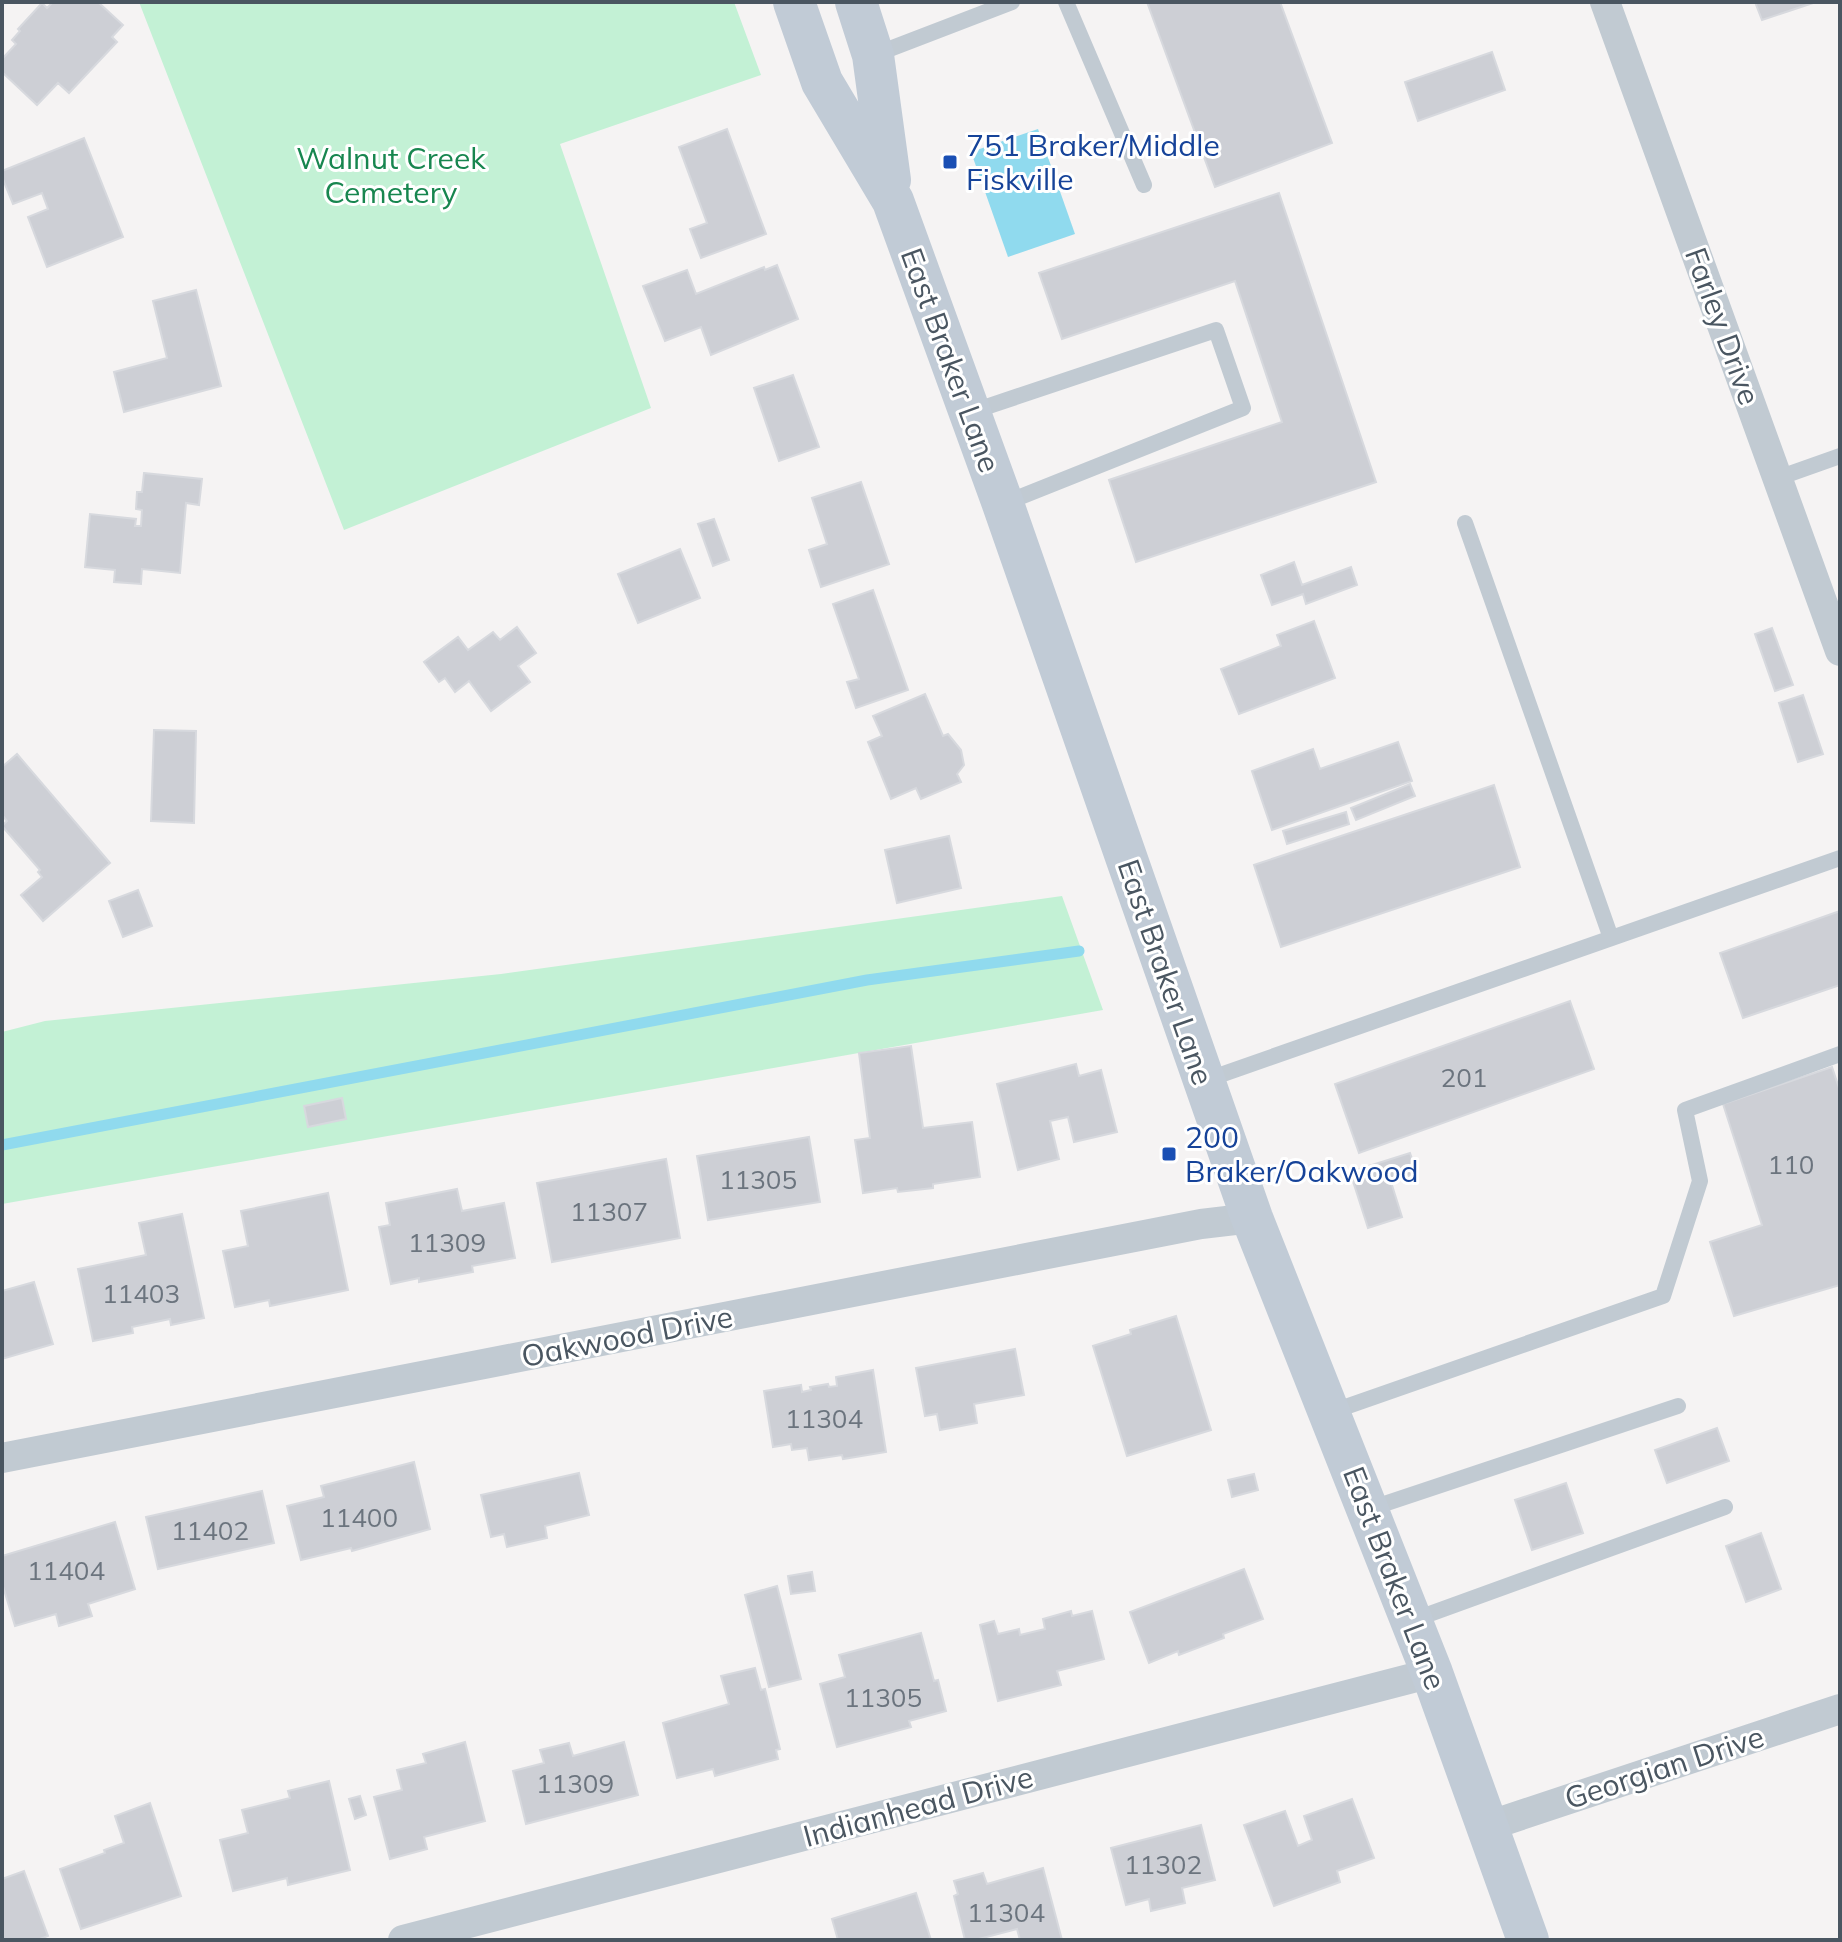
<svg xmlns="http://www.w3.org/2000/svg" width="1842" height="1942" viewBox="0 0 1842 1942" font-family="Mulish,sans-serif">
	<rect width="100%" height="100%" fill="#f5f3f3"/>
	<path fill="#c3f1d5" d="M139 2H734L761 75 560 144 651 408 344 530Z
		M1062 896 1103 1010 2 1204V1032L45 1021 501 974Z"/>
	<path fill="#90daee" d="M1038 129 1075 234 1008 257 971 152Z"/>
	<g fill="none" stroke-linecap="round" stroke-linejoin="round">
		<path stroke="#90daee" stroke-width="11" d="M2 1145 867 980 1079 951"/>
	</g>
	<path fill="#cdcfd5" stroke="#d7d9de" stroke-width="2" d="M53 2H98L123 25 112 37 117 42 69 93 58 83 37 105 2 72V59L16 44 12 40 20 31 18 29 42 3 47 8Z
		M1147 2H1280L1332 143 1215 187Z
		M1755 2H1816L1762 20Z
		M1492 52 1505 90 1418 121 1405 82Z
		M727 129 766 234 701 258 690 229 707 223 679 147Z
		M84 138 123 237 47 267 28 217 48 209 42 193 13 204 2 177V171Z
		M1279 193 1376 482 1136 562 1109 480 1282 422 1235 281 1062 339 1039 273Z
		M777 265 798 319 711 355 701 327 665 341 643 286 687 270 696 294 764 267 765 270Z
		M196 290 221 386 124 412 114 372 167 358 153 301Z
		M793 375 819 447 779 461 754 388Z
		M144 473 202 479 199 505 186 503 180 573 142 569 141 584 114 582 115 570 85 567 90 514 136 519 135 526H141L142 510 136 509 137 492H142Z
		M861 482 889 564 821 587 809 550 827 544 812 498Z
		M714 519 729 560 713 566 698 524Z
		M680 549 700 598 638 623 618 574Z
		M1294 562 1302 585 1351 567 1357 585 1306 604 1303 594 1272 605 1261 575Z
		M873 590 908 690 856 708 847 682 859 679 833 604Z
		M1314 621 1335 678 1239 714 1221 669 1281 646 1277 635Z
		M517 627 536 653 518 666 530 682 491 711 469 681 455 692 445 678 439 682 424 662 458 637 468 650 493 632 500 640Z
		M1772 628 1793 685 1775 691 1755 634Z
		M925 694 943 736 948 734 961 750 964 765 957 774 961 782 921 799 916 788 891 799 868 742 882 736 873 716Z
		M1803 695 1823 754 1798 762 1779 703Z
		M154 730 196 731 194 823 151 821Z
		M1398 742 1412 781 1272 830 1252 771 1313 749 1320 769Z
		M17 754 110 863 43 921 21 895 42 877 38 872 40 870 2 826 7 821 2 815V767Z
		M1410 784 1415 796 1356 820 1351 808Z
		M1494 785 1520 867 1281 947 1254 865Z
		M1346 812 1349 824 1287 844 1283 831Z
		M949 836 961 888 897 903 885 850Z
		M138 890 152 926 123 937 109 901Z
		M1840 911V985L1743 1018 1720 953Z
		M1570 1001 1594 1069 1359 1153 1335 1084Z
		M911 1046 923 1128 972 1122 980 1177 933 1184V1188L898 1192 897 1188 863 1193 855 1140 870 1138 859 1053Z
		M1076 1064 1079 1076 1101 1070 1117 1132 1074 1142 1068 1117 1050 1121 1059 1159 1018 1170 997 1084Z
		M1832 1067 1840 1091V1285L1734 1316 1710 1242 1762 1225 1723 1104Z
		M342 1098 346 1119 308 1127 304 1106Z
		M809 1137 820 1202 708 1220 697 1156Z
		M1410 1153 1417 1173 1391 1182 1402 1217 1368 1228 1350 1172Z
		M666 1159 680 1238 552 1262 537 1183Z
		M457 1189 462 1211 504 1203 515 1258 472 1266 473 1272 419 1282V1278L391 1284 379 1227 390 1225 386 1203Z
		M328 1193 348 1290 270 1306 269 1300 235 1307 223 1251 248 1246 241 1211Z
		M182 1214 204 1318 171 1325 170 1319 132 1327 133 1333 93 1341 78 1269 146 1255 139 1223Z
		M34 1282 53 1344 2 1359V1291Z
		M1176 1316 1211 1430 1127 1456 1093 1346 1131 1334 1130 1330Z
		M1015 1349 1024 1395 974 1404 977 1423 940 1430 937 1414 925 1416 916 1368Z
		M873 1370 886 1452 843 1459 842 1455 809 1460 807 1448 792 1450 791 1444 773 1447 764 1391 801 1385 802 1392 811 1390 810 1387 828 1384 829 1387 837 1386 836 1377Z
		M1717 1428 1729 1461 1667 1483 1655 1450Z
		M414 1462 430 1529 352 1551 351 1548 301 1560 287 1506 324 1497 321 1486Z
		M579 1473 589 1515 545 1526 547 1538 507 1547 504 1534 491 1537 481 1495Z
		M1254 1474 1258 1490 1232 1497 1228 1480Z
		M1566 1483 1583 1533 1532 1550 1515 1500Z
		M262 1491 274 1543 158 1569 146 1517Z
		M115 1522 135 1589 88 1604 92 1616 59 1626 56 1614 15 1626 2 1583V1556Z
		M1761 1533 1781 1589 1746 1602 1726 1546Z
		M1244 1569 1263 1619 1223 1634 1224 1638 1179 1655 1178 1651 1149 1663 1130 1612Z
		M812 1572 815 1591 791 1594 788 1576Z
		M777 1586 801 1679 769 1687 745 1595Z
		M1071 1611 1072 1616 1092 1611 1104 1659 1057 1671 1061 1685 998 1701 980 1625 994 1621 998 1634 1019 1629 1020 1635 1045 1629 1043 1619Z
		M921 1633 934 1681 938 1680 946 1711 909 1721 911 1727 837 1747 820 1684 845 1677 839 1655Z
		M755 1668 761 1690 765 1689 780 1749 776 1750 778 1759 715 1776 713 1769 677 1778 663 1723 729 1704 721 1676Z
		M465 1742 485 1821 424 1837 427 1849 390 1859 374 1797 402 1790 397 1770 426 1763 423 1754Z
		M624 1742 638 1795 526 1824 513 1771 544 1763 540 1750 569 1743 573 1756Z
		M329 1781 350 1870 288 1885 287 1878 233 1891 220 1840 248 1833 242 1810 290 1798 288 1791Z
		M360 1796 366 1815 355 1819 349 1799Z
		M1352 1799 1374 1858 1337 1871 1340 1882 1274 1906 1244 1825 1285 1811 1298 1846 1312 1840 1304 1816Z
		M150 1803 181 1896 81 1929 60 1869 105 1853 104 1850 124 1843 115 1816Z
		M1201 1825 1215 1880 1182 1888 1185 1903 1151 1911 1149 1899 1126 1905 1111 1848Z
		M1043 1868 1062 1940H1020L1017 1929 975 1940H965L954 1896 958 1894 954 1881 983 1873 987 1884Z
		M24 1871 48 1936 37 1940H2V1879Z
		M916 1893 931 1940H838L832 1919Z"/>
	<g fill="none" stroke-linecap="round" stroke-linejoin="round">
		<path stroke="#c1cad2" stroke-width="16" d="M1066 2 1144 185
			M874 55 1012 2
			M971 412 1216 330 1243 408 1005 503
			M1778 478 1840 456
			M1465 523 1611 938
			M1206 1080 1840 858
			M1331 1412 1663 1296 1700 1181 1685 1110 1840 1054
			M1369 1509 1678 1406
			M1413 1620 1725 1507"/>
		<path stroke="#c1cad2" stroke-width="30" d="M1605 2 1840 651
			M2 1458 1201 1224 1252 1218
			M1488 1826 1840 1709
			M403 1940 1432 1673"/>
		<path stroke="#c1cbd6" stroke-width="42" d="M794 2 822 82 893 201 1003 504 1252 1218 1432 1673 1528 1940
			M856 2 873 55 890 180"/>
	</g>
	<g fill="#1a4fb4" stroke="#fff" stroke-width="3">
		<rect x="942" y="154" width="16" height="16" rx="4"/>
		<rect x="1161" y="1146" width="16" height="16" rx="4"/>
	</g>
	<g text-anchor="middle" dominant-baseline="central" stroke-width="6" stroke-linejoin="round" paint-order="stroke">
		<g font-size="26" fill="#6b747e">
			<text x="1464" y="1077">201</text>
			<text x="1791" y="1164">110</text>
			<text x="758" y="1179">11305</text>
			<text x="609" y="1211">11307</text>
			<text x="447" y="1242">11309</text>
			<text x="141" y="1293">11403</text>
			<text x="824" y="1418">11304</text>
			<text x="359" y="1517">11400</text>
			<text x="210" y="1530">11402</text>
			<text x="66" y="1570">11404</text>
			<text x="883" y="1697">11305</text>
			<text x="575" y="1783">11309</text>
			<text x="1163" y="1864">11302</text>
			<text x="1006" y="1912">11304</text>
		</g>
		<g font-size="30" fill="#164399" stroke="#fff" text-anchor="start">
			<text x="966" y="145">751 Braker/Middle<tspan x="966" dy="34">Fiskville</tspan></text>
			<text x="1185" y="1137">200<tspan x="1185" dy="34">Braker/Oakwood</tspan></text>
		</g>
		<g font-size="30" fill="#17864f" stroke="#fff">
			<text x="391" y="158">Walnut Creek<tspan x="391" dy="34">Cemetery</tspan></text>
		</g>
		<g font-size="30" fill="#4a5661" stroke="#fff">
			<text transform="translate(1723 326) rotate(70)">Farley Drive</text>
			<text transform="translate(951 360) rotate(70)">East Braker Lane</text>
			<text transform="translate(1166 972) rotate(71)">East Braker Lane</text>
			<text transform="translate(627 1336) rotate(-11)">Oakwood Drive</text>
			<text transform="translate(1395 1578) rotate(69)">East Braker Lane</text>
			<text transform="translate(1664 1767) rotate(-18)">Georgian Drive</text>
			<text transform="translate(918 1806) rotate(-15)">Indianhead Drive</text>
		</g>
	</g>
	<rect width="1842" height="1942" fill="none" stroke="#4a5661" stroke-width="8"/>
</svg>
